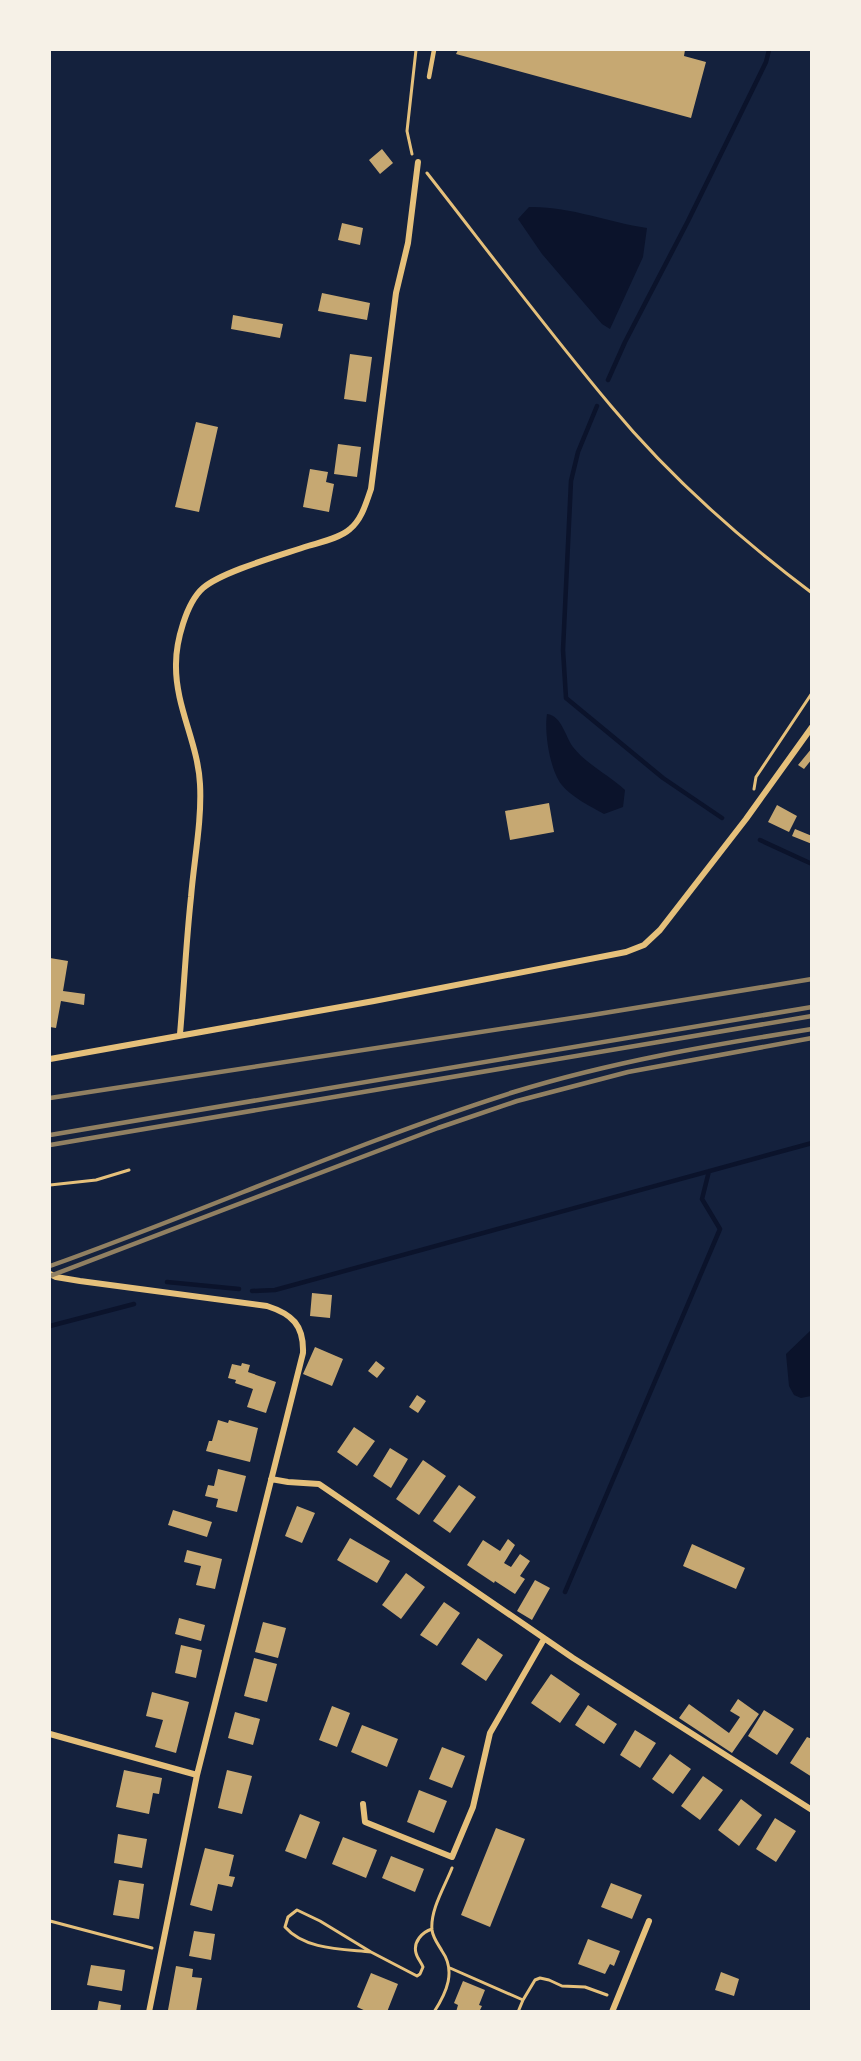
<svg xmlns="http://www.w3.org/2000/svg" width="861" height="2061" viewBox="0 0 861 2061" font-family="'Golos Text',sans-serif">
	<rect width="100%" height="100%" fill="#14213d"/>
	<path fill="#0b132b" d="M529 207C569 206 607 222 647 228L643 257 610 329 602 324 542 254 518 219Z
		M547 714C562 716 565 736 573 747 586 764 609 775 625 790L623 807 604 814C590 806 571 797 561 784 550 769 544 733 547 714Z
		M811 1326V1396L801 1398 794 1395 789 1386 786 1354 810 1331Z"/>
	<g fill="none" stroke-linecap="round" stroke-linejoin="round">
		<path stroke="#0b132b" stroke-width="4.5" d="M608 380 625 342 688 221 766 62 769 50
			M597 406 578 452 571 481 563 650 566 698 663 778 722 818
			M760 840 812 864
			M167 1282 239 1289
			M252 1291 275 1290 812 1143
			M50 1326 134 1304
			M565 1592 720 1229 702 1199 709 1171"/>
	</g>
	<path fill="#c6a872" d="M458 50H685L684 56 706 62 691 118 456 54Z
		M382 149 393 163 380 174 369 160Z
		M342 223 363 228 360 245 338 240Z
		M322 293 370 303 367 320 318 311Z
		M233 315 283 324 280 338 231 329Z
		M350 354 372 357 366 402 344 399Z
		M196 422 218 427 199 512 175 507Z
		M338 444 361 447 357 477 334 474Z
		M310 469 328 472 326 482 334 484 329 512 303 507Z
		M812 748V759L804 769 798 765Z
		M549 803 554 832 510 840 505 811Z
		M777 805 797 816 789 832 768 822Z
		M795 829 812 836V844L792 836Z
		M50 958 68 961 63 991 85 994 84 1005 61 1001 56 1028 50 1027Z
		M312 1293 332 1295 330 1318 310 1316Z
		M315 1347 343 1359 332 1386 303 1374Z
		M376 1361 385 1368 377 1378 368 1371Z
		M242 1363 250 1365 248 1372 276 1382 266 1413 247 1407 253 1389 235 1383 236 1380 228 1378 232 1364 241 1366Z
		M417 1395 426 1401 418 1413 409 1407Z
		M218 1420 228 1423 229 1420 258 1428 250 1462 206 1451 209 1441H212Z
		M354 1427 375 1441 357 1466 337 1452Z
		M390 1448 408 1459 391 1488 373 1476Z
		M423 1460 446 1476 419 1515 396 1499Z
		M218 1469 246 1476 237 1512 216 1507 218 1499 205 1496 208 1485 214 1486Z
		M459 1485 476 1497 450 1533 433 1521Z
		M297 1506 315 1513 302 1543 285 1536Z
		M173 1510 212 1522 207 1537 168 1525Z
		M350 1538 390 1561 377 1583 337 1560Z
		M508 1539 515 1545 504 1563 511 1567 520 1554 530 1561 520 1576 525 1579 515 1594 495 1581 494 1583 467 1565 483 1540 500 1551Z
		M692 1544 745 1568 736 1589 683 1566Z
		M187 1550 222 1559 215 1589 196 1585 201 1566 184 1562Z
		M406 1573 425 1587 401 1619 382 1605Z
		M535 1580 550 1588 532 1620 517 1611Z
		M444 1602 460 1613 437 1646 420 1635Z
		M179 1618 205 1625 201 1641 175 1634Z
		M263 1622 286 1628 278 1658 255 1652Z
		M478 1638 503 1655 486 1681 461 1664Z
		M181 1645 202 1650 196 1678 175 1673Z
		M254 1658 277 1664 267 1702 244 1696Z
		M551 1674 580 1694 560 1723 531 1703Z
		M152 1692 189 1702 176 1753 155 1747 163 1720 146 1716Z
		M738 1699 759 1714 732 1753 679 1718 689 1704 729 1733 740 1717 730 1711Z
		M588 1705 617 1724 604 1744 575 1725Z
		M332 1706 350 1713 337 1747 319 1740Z
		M764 1710 794 1729 777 1755 748 1736Z
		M235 1712 260 1719 253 1745 228 1738Z
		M362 1725 398 1739 387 1767 351 1752Z
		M635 1730 656 1743 640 1768 620 1755Z
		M807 1737 812 1739V1777L790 1763Z
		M442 1747 465 1756 452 1788 429 1779Z
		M670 1754 691 1769 673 1794 652 1779Z
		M124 1770 162 1778 159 1794 153 1793 149 1814 116 1807Z
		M227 1770 252 1776 242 1814 218 1808Z
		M703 1776 723 1790 700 1820 681 1806Z
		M419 1790 447 1801 434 1833 407 1822Z
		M741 1799 762 1815 739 1846 718 1830Z
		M300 1814 320 1822 306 1859 285 1851Z
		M775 1818 796 1831 776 1862 756 1849Z
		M496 1828 525 1839 490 1927 461 1915Z
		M118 1834 147 1839 142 1868 114 1863Z
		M343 1837 377 1850 366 1878 332 1864Z
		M205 1848 234 1855 229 1876 235 1877 232 1887 218 1884 212 1911 190 1905Z
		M391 1856 424 1869 415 1892 382 1878Z
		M119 1880 144 1884 139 1919 113 1915Z
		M611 1883 642 1895 632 1919 601 1907Z
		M194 1931 215 1934 211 1960 189 1956Z
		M588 1939 620 1951 614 1966 610 1964 605 1974 578 1964Z
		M91 1965 125 1970 122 1991 87 1985Z
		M176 1966 193 1969 192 1977 202 1978 196 2012 168 2010Z
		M721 1972 739 1979 734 1996 715 1990Z
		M371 1973 398 1984 387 2012H368L357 2007Z
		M463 1981 485 1990 479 2005 482 2006 479 2012H456L458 2005 454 2003Z
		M99 2001 121 2005 120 2012H97Z"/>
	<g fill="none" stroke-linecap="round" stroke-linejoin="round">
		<path stroke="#e5c07b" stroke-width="3" d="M412 154 407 131 416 50
			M427 173C488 251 548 331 611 406 669 476 739 538 812 593
			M754 789 756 777 812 693
			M50 1185 96 1180 129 1170
			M50 1921 152 1948
			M371 1952C343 1949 305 1950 285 1927L288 1917 297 1910 320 1921 371 1952 417 1976 420 1974 423 1967C421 1962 417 1958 416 1953 413 1942 422 1932 432 1929
			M450 1968 523 2000 518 2012
			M523 2000 535 1980 540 1978 549 1980 562 1986 585 1987 607 1995
			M434 2012C447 1992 456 1971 442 1951 438 1944 433 1938 432 1930 430 1910 445 1886 452 1868"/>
		<path stroke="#e5c07b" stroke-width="4.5" d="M429 77 434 50"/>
		<path stroke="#e5c07b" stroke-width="6" d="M180 1034C184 988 186 943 191 897 194 860 202 821 200 784 198 743 175 706 176 664 176 642 186 603 203 588 223 571 282 555 308 546 321 542 340 538 350 529 362 519 366 503 371 489L396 293 408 243 418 162
			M50 1059 374 1001 626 952 644 945 660 930 746 819 812 727
			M50 1274 56 1277 80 1281 267 1306C292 1314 304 1325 303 1353L197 1775 149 2012
			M271 1479 288 1482 319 1484 573 1658 812 1810
			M50 1734 197 1775
			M363 1804 365 1822 452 1857 473 1807 490 1733 544 1639
			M612 2012 649 1921"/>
		<path stroke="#918062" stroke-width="4.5" d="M50 1098 592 1015 812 979
			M50 1135 812 1007
			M50 1145 812 1016
			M50 1266C205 1211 356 1142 514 1092 611 1062 711 1045 812 1029
			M50 1276 438 1128 517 1101 628 1072 812 1038"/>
	</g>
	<rect width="861" height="2061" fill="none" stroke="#f6f1e7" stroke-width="102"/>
</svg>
